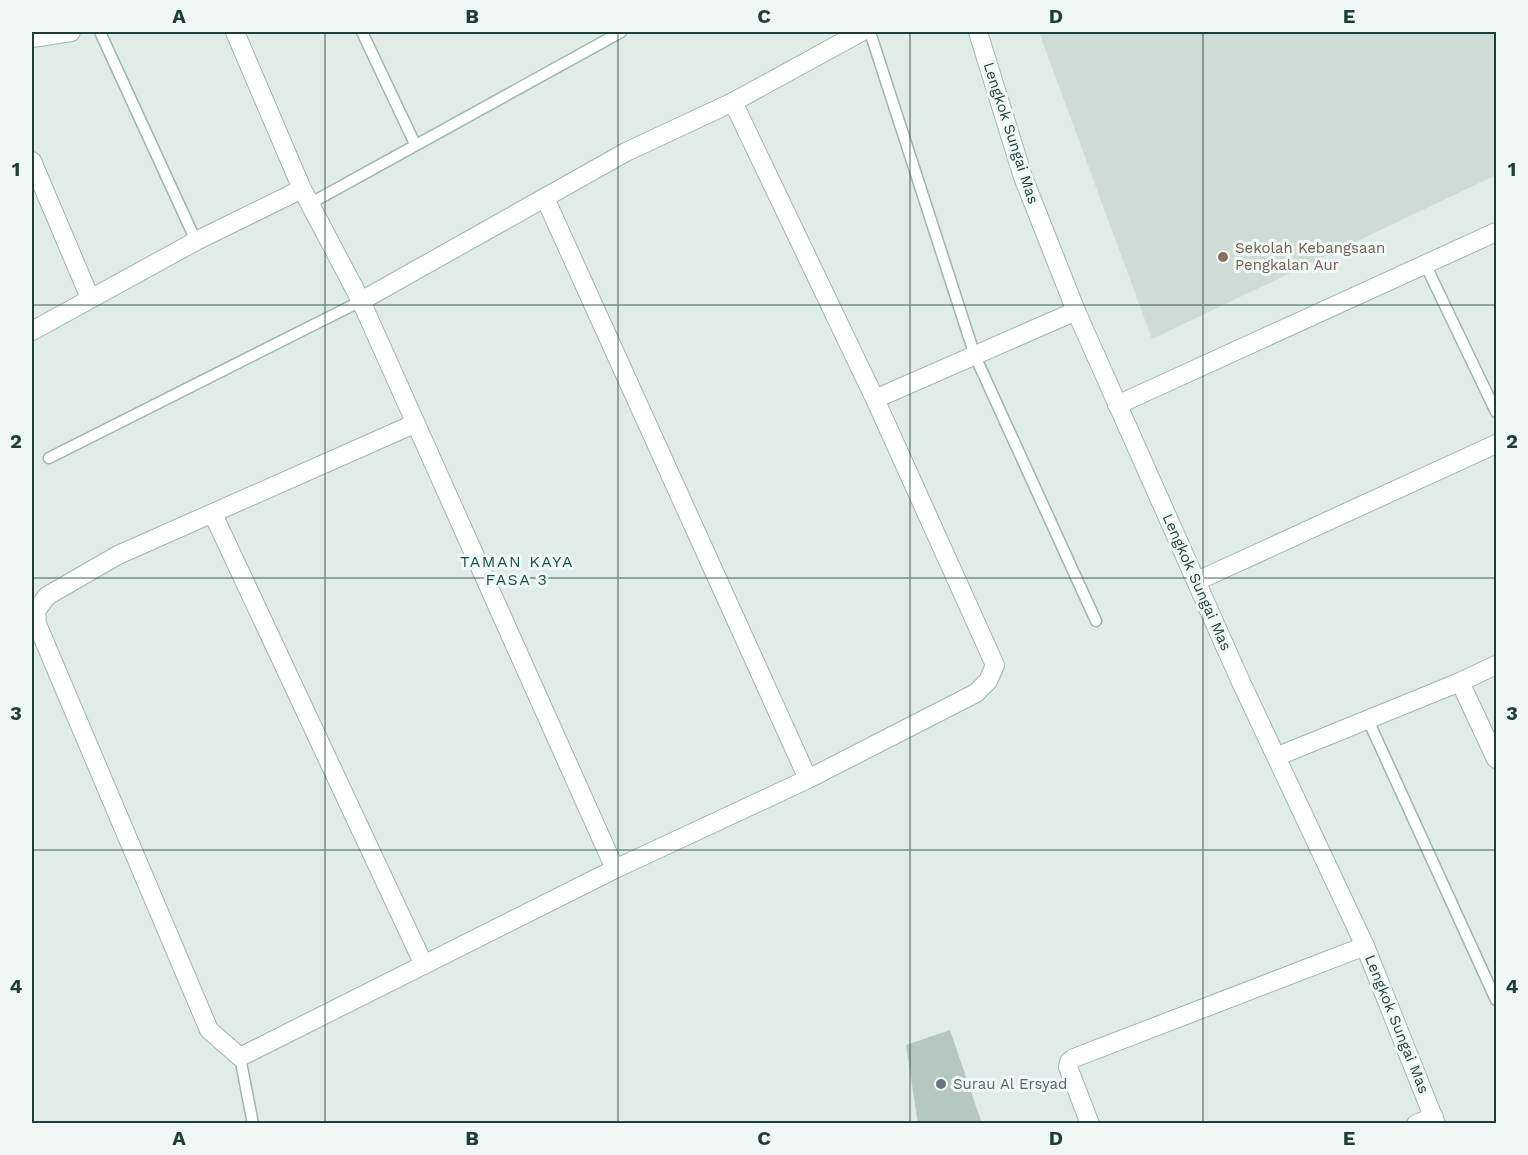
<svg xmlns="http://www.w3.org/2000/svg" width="1528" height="1155" viewBox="0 0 1528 1155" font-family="'Work Sans',sans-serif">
	<rect width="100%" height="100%" fill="#dfece8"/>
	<path fill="#cddcd7" d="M1039 32H1496V175L1152 339Z"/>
	<path fill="#b4c7c1" d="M950 1030 982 1124H918L906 1045Z"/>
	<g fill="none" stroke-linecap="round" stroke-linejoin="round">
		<g stroke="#a1b4b0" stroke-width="13">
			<path id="lane" d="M100 32 196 241
				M362 32 415 144
				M870 32 975 356 1096 621
				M311 203 621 32
				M1426 266 1496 412
				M49 458 361 301
				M1368 720 1496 1000
				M240 1057 253 1124"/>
		</g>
		<g stroke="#a1b4b0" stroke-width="20">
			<path id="street" d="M235 32 302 189 361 301 615 869
				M32 38 71 32
				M32 161 90 298
				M545 198 808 779
				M361 301 626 152 733 102 861 32
				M32 331 196 241 302 189
				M875 399 1076 311
				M1117 405 1496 232
				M414 424 118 555 47 596 36 611 37 624 209 1030 240 1057 615 869 808 779 976 693 988 681 995 665 875 399 733 102
				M213 514 424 965
				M1197 581 1496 444
				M1460 682 1496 759
				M1278 756 1460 682 1496 665
				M1090 1124 1068 1067 1069 1062 1074 1058 1365 946
				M1416 1124 1434 1117"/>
		</g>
		<g stroke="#9cb9b2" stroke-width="20">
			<path id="secondary" d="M978 32 1023 177 1076 311 1240 680 1365 946 1436 1124"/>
		</g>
		<use href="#lane" stroke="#fff" stroke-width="10"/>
		<use href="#street" stroke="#fff" stroke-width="18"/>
		<use href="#secondary" stroke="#fff" stroke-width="18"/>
	</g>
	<path fill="none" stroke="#1e3e39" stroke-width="1.5" stroke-opacity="0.55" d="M325 32V1124M618 32V1124M910 32V1124M1203 32V1124M32 305H1496M32 578H1496M32 850H1496"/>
	<circle fill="#8d6e63" stroke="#eff8f5" stroke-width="2" cx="1223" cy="257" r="6"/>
	<circle fill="#6b7280" stroke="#eff8f5" stroke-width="2" cx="941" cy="1084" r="6"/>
	<g text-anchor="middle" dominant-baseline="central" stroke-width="6" stroke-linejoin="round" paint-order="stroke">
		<g font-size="15" fill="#1e3e39" stroke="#eff8f5">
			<text transform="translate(1011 133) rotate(72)">Lengkok Sungai Mas</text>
			<text transform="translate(1197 582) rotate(66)">Lengkok Sungai Mas</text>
			<text transform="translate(1397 1024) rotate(68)">Lengkok Sungai Mas</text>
		</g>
		<g font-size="15" fill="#785e54" stroke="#eff8f5" text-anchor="start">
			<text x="1235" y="248">Sekolah Kebangsaan<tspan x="1235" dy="17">Pengkalan Aur</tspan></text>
		</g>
		<g font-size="15" fill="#5b616d" stroke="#eff8f5" text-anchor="start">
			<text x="953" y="1084">Surau Al Ersyad</text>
		</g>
		<g font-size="16" letter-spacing="1.5" fill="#18524c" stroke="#eff8f5">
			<text x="517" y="561">TAMAN KAYA<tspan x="517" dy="18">FASA 3</tspan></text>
		</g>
	</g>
	<rect width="1528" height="1155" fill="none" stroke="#eff8f5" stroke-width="66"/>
	<rect x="33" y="33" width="1462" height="1089" fill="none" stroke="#1e3e39" stroke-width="2"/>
	<g font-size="20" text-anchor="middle" font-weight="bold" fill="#1e3e39">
		<text x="179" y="23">A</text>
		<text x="472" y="23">B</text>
		<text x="764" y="23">C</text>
		<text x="1056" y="23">D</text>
		<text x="1349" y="23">E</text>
		<text x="16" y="176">1</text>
		<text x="1512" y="176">1</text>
		<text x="16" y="448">2</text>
		<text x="1512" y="448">2</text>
		<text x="16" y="720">3</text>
		<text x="1512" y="720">3</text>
		<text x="16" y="993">4</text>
		<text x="1512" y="993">4</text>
		<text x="179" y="1145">A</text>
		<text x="472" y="1145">B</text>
		<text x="764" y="1145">C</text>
		<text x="1056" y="1145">D</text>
		<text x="1349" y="1145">E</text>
	</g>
</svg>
